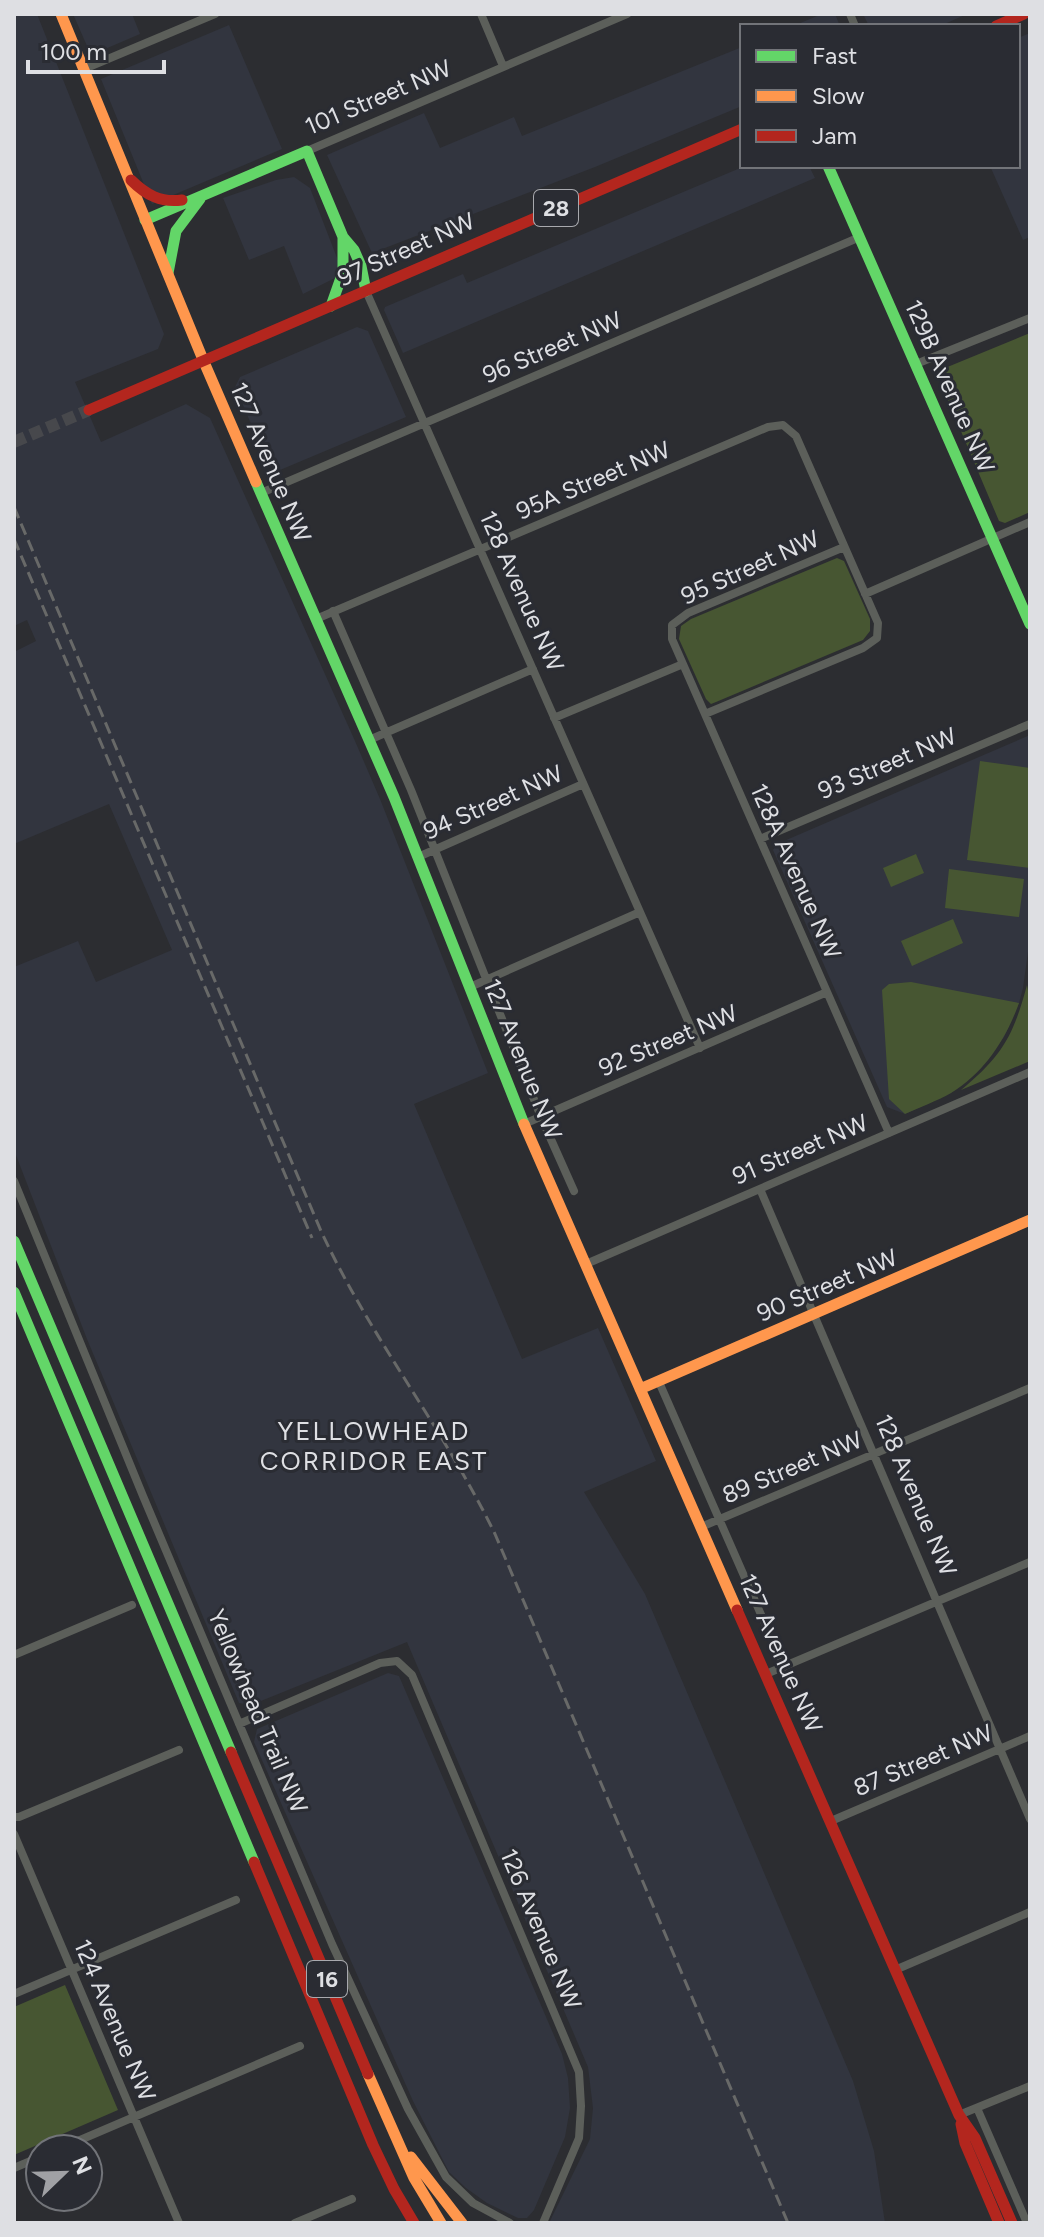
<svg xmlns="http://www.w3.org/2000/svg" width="1044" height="2237" viewBox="0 0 1044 2237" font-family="Figtree,sans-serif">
	<rect width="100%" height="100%" fill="#2c2d31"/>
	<path fill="#32353f" d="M14 14H37L164 334 158 349 75 382 101 442 186 404 210 418 355 741 380 799 488 1073 414 1104 522 1359 598 1328 656 1461 584 1492 645 1594 853 2081 874 2151 885 2223H549L590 2139 593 2108 588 2067 407 1642 251 1705 239 1703 87 1339 14 1150V967L78 941 96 982 172 950 109 804 14 844V652L36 641 27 620 14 626Z
		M73 14H132L140 34 91 55Z
		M822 14H835L840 26H793Z
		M863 14H967L940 26H869Z
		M229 25 282 149 152 204 101 79Z
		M1030 33V237L1023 240 990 166H1018V38Z
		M742 47V106L595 167 372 253 327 155 424 113 440 148 514 117 522 136Z
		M745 166H809L815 178 403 353 384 310 385 307 463 274 467 283Z
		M294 177 310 188 339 263 335 278 303 294 284 246 249 260 223 198 276 180Z
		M357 327 368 331 406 417 280 470 269 465 235 387 240 377Z
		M1030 735V937L1023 988 1019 1003 1004 1037 981 1068 951 1093 905 1114 887 1107 773 850 777 844Z
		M388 1673 399 1676 562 2054 568 2078 570 2108 565 2137 534 2210 527 2218H518L487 2203 466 2188 449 2172 413 2101 254 1742 257 1729Z"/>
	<path fill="#475632" d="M1030 333V512L1005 523 999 521 941 384 945 368Z
		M837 558 844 561 870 619V631L863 640 716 702 711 704 706 699 679 639 681 626 691 619Z
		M980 761 1030 768V868L967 860Z
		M916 854 924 873 891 887 883 868Z
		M949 869 1024 879 1019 917 945 908Z
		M953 919 963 943 912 966 901 941Z
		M911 982 1019 1003C1006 1039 985 1072 951 1093 937 1101 920 1107 905 1114L889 1099 882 990 889 984Z
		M1027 985 1030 1001V1061L961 1090C1002 1056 1013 1037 1027 985Z
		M65 1985 118 2110 14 2155V2007Z"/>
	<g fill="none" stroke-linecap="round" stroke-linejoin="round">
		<path stroke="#47484c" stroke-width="12" stroke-dasharray="12 6" stroke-linecap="butt" d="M14 442 89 410"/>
		<path stroke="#5c5f5a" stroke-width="8" d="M481 14 503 66
			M850 14 855 26
			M84 69 215 14
			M307 151 627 14
			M366 291 700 1048
			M916 364 1030 318
			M261 493 860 237
			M844 547 688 613 672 625V639L889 1133
			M865 594 1030 522
			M333 611 411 790 541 1117 574 1191
			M316 619 768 427 783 425 796 436 878 623 877 638 863 648 705 714
			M554 718 683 664
			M369 740 533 669
			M760 839 1030 724
			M418 857 583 784
			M470 987 640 912
			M524 1124 827 992
			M14 1181 143 1496 332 1944 408 2109 446 2177 473 2203 510 2223
			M760 1189 1030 1819
			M586 1264 1030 1072
			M659 1382 784 1667
			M701 1527 1030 1388
			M14 1655 132 1605
			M766 1674 1030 1562
			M239 1724 380 1663 397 1661 412 1675 579 2072 581 2106 579 2138 543 2223
			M14 1817H19L179 1750
			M831 1821 1030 1736
			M14 1834 179 2223
			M895 1970 1030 1912
			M14 1994 236 1900
			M977 2108 1027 2223
			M959 2115 1030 2086
			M59 2149 300 2046
			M14 2168 40 2157
			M295 2223 352 2199"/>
		<path stroke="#63d668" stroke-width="11" d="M828 166 1030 624
			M145 220 307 151 343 237 354 250 361 266 366 291
			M168 273 176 231 200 199
			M331 306 343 272V237
			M256 482 394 797 524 1124
			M14 1241 231 1752
			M14 1292 254 1862"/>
		<path stroke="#ff974d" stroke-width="11" d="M61 14 204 362 256 482
			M524 1124 737 1610
			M640 1389 1030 1220
			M368 2074 414 2178 441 2223
			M411 2157 462 2223"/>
		<path stroke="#b3261e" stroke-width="11" d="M996 26 1024 14
			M131 180C146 195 161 203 182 200
			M89 410 742 129
			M737 1610 959 2115 975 2138 1012 2223
			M231 1752 368 2074
			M254 1862 373 2145 394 2189 414 2223
			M961 2124 965 2143 999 2223"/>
		<path stroke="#686968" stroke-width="3" stroke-dasharray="12 6" stroke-linecap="butt" d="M14 507 321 1231C370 1337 444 1429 495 1534L788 2223
			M14 539 312 1238"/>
	</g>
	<g text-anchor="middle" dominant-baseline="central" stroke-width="6" stroke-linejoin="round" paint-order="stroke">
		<g fill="#2a2c33" stroke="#a8a9ae" stroke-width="2">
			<rect x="534" y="190" width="44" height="36" rx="6"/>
			<rect x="307" y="1961" width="40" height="36" rx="6"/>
		</g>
		<g font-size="22" font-weight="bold" fill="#dedfe3">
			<text x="556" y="208">28</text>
			<text x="327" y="1979">16</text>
		</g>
		<g font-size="24" fill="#dedfe3" stroke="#2a2c33">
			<text transform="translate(378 97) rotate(-23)">101 Street NW</text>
			<text transform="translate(406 249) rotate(-24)">97 Street NW</text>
			<text transform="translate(552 347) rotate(-23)">96 Street NW</text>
			<text transform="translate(950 386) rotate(66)">129B Avenue NW</text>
			<text transform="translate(271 462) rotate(67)">127 Avenue NW</text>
			<text transform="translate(593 480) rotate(-23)">95A Street NW</text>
			<text transform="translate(750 567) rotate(-24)">95 Street NW</text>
			<text transform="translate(522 591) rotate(66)">128 Avenue NW</text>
			<text transform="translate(887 763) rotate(-23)">93 Street NW</text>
			<text transform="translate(493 802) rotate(-24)">94 Street NW</text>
			<text transform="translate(796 871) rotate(66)">128A Avenue NW</text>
			<text transform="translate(668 1040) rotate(-23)">92 Street NW</text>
			<text transform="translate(523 1059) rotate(68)">127 Avenue NW</text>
			<text transform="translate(800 1149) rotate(-23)">91 Street NW</text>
			<text transform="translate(827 1285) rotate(-23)">90 Street NW</text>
			<text transform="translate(792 1467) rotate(-23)">89 Street NW</text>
			<text transform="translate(916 1495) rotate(67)">128 Avenue NW</text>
			<text transform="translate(781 1653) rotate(66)">127 Avenue NW</text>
			<text transform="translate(258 1711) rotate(67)">Yellowhead Trail NW</text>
			<text transform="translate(923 1760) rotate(-23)">87 Street NW</text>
			<text transform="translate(541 1929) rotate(67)">126 Avenue NW</text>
			<text transform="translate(115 2020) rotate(67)">124 Avenue NW</text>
		</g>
		<g font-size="26" letter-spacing="2" fill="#dedfe3" stroke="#2a2c33">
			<text x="374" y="1431">YELLOWHEAD<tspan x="374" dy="30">CORRIDOR EAST</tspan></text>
		</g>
	</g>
	<rect width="1044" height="2237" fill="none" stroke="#dedfe3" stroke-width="32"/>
	<rect x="740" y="24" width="280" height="144" fill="#2a2c33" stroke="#727479" stroke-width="2"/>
	<rect x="756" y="50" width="40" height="12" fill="#63d668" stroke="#727479" stroke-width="2"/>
	<text x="812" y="64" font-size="24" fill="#dedfe3">Fast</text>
	<rect x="756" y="90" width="40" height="12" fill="#ff974d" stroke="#727479" stroke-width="2"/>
	<text x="812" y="104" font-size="24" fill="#dedfe3">Slow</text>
	<rect x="756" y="130" width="40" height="12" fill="#b3261e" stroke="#727479" stroke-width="2"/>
	<text x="812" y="144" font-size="24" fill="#dedfe3">Jam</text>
	<g transform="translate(64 2173) rotate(67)"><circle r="38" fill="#2a2c33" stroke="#727479" stroke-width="2"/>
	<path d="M0-6L14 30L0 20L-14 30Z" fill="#a0a1a5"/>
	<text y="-12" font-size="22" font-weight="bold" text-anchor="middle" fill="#dedfe3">N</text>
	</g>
	<path d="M28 60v12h136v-12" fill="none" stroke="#dedfe3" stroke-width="4"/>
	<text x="40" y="60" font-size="24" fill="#dedfe3" stroke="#2a2c33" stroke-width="6" paint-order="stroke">100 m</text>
</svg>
